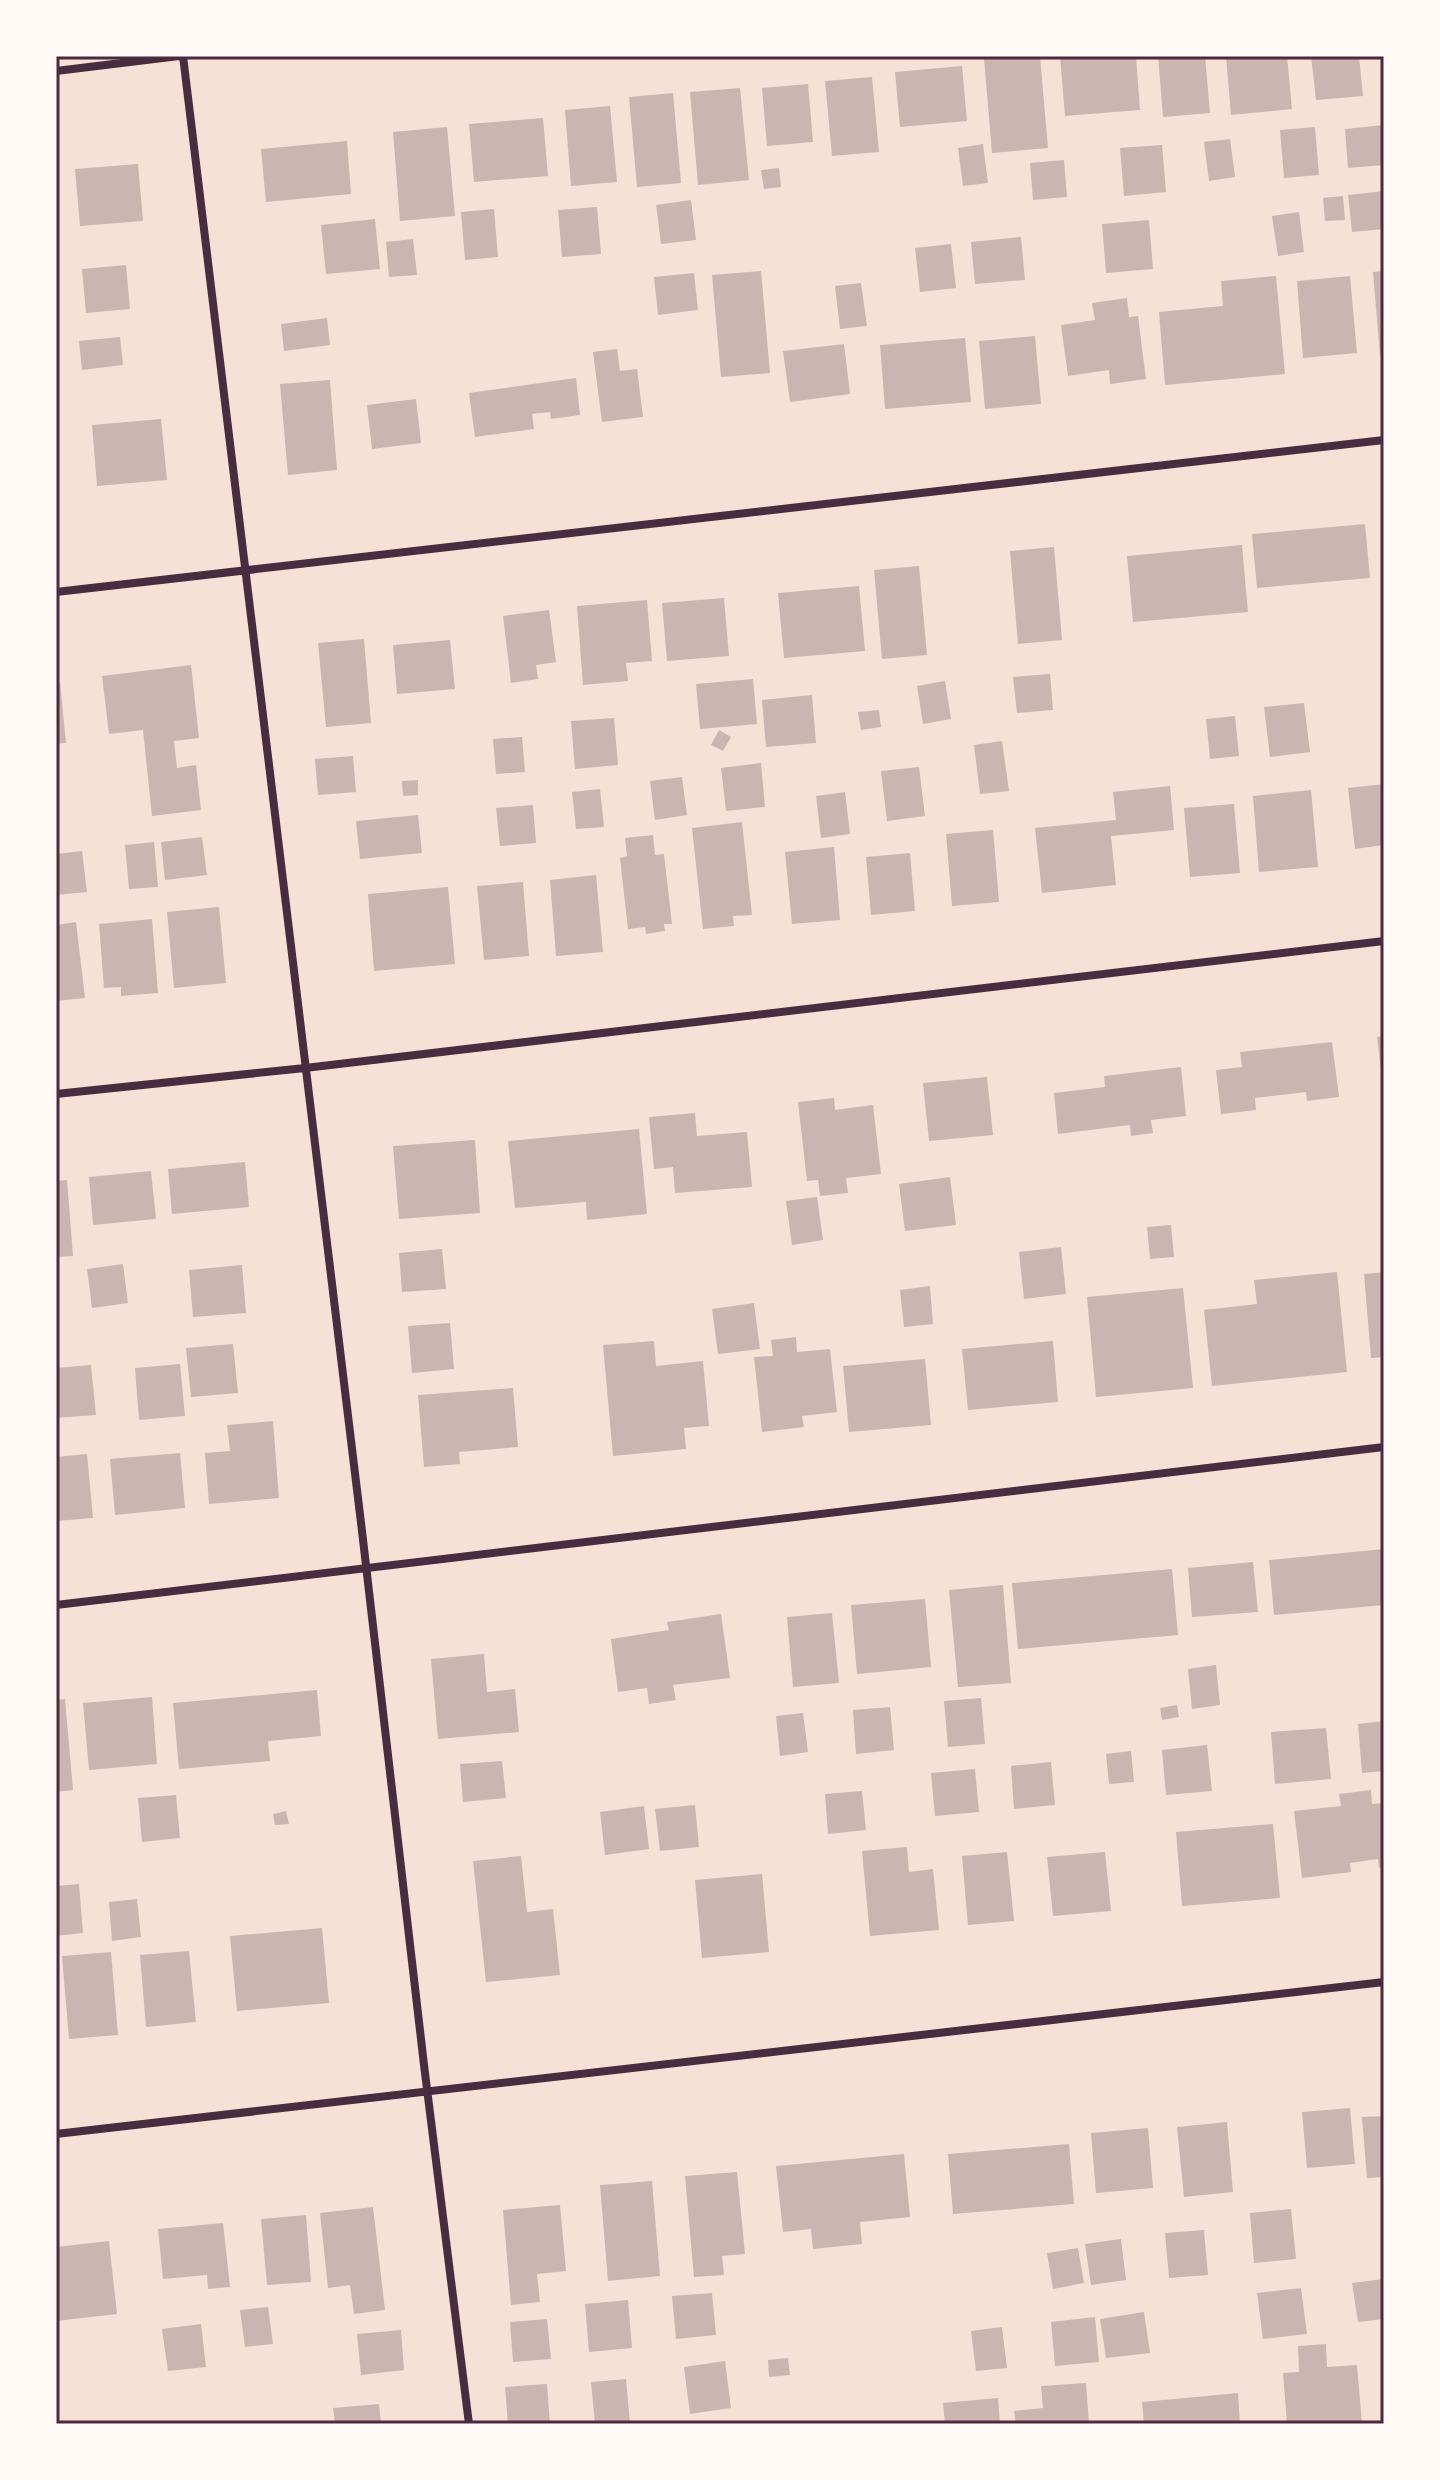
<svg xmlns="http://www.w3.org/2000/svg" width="1440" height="2480" viewBox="0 0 1440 2480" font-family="'Varela Round',sans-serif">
	<rect width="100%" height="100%" fill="#f7e1d7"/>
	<path fill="#ccb4b1" d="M1022 56H1040L1048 148 992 153 984 59Z
		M1060 56H1136L1140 110 1065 116Z
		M1158 56H1205L1210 113 1163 117Z
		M1226 56H1287L1292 109 1231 115Z
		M1311 56H1359L1363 96 1316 100Z
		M962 66 967 121 900 127 895 72Z
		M872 77 879 152 832 156 825 81Z
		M808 84 813 142 767 146 762 88Z
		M740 88 749 180 698 185 690 92Z
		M673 93 681 183 637 187 629 97Z
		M610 106 617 182 571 186 565 110Z
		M543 118 548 176 474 182 469 124Z
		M1384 125V165L1348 168 1345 129Z
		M447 127 455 216 400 221 393 132Z
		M1315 127 1319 175 1284 178 1280 130Z
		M1230 139 1235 177 1209 181 1204 142Z
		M347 141 351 194 266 202 261 149Z
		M983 144 988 183 963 186 958 148Z
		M1162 145 1166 192 1124 196 1120 148Z
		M1064 160 1067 197 1033 200 1030 163Z
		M138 164 143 221 80 226 75 169Z
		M779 168 781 187 764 189 761 170Z
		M1384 191V229L1352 232 1348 195Z
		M1343 196 1345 220 1325 221 1323 198Z
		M691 200 696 240 661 244 656 205Z
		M597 207 601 254 562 257 558 210Z
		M494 209 498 257 465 260 461 212Z
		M1299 212 1304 252 1278 256 1272 216Z
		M375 219 380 269 326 274 321 225Z
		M1149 220 1153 269 1106 273 1102 224Z
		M1021 237 1025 280 975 284 971 242Z
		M413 239 417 275 389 277 386 242Z
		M951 244 956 288 920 292 915 248Z
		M126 265 130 309 86 313 82 269Z
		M761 271 770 373 721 377 712 275Z
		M1384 271V356H1380L1373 272Z
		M694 273 698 310 658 315 654 277Z
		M1276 276 1285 374 1165 385 1159 312 1223 306 1221 281Z
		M1350 276 1357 353 1303 358 1297 281Z
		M861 283 867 326 840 329 835 286Z
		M1127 298 1129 317 1138 316 1146 379 1110 384 1109 370 1068 376 1061 325 1095 320 1092 303Z
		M327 318 330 345 284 351 281 324Z
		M1035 336 1041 404 985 409 979 341Z
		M120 337 123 365 82 370 79 341Z
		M965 338 971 402 885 409 880 345Z
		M844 344 850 394 790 402 783 351Z
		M617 349 620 371 637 369 643 417 602 422 593 352Z
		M576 378 580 415 551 419 550 412 532 414 534 429 475 437 469 393Z
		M330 380 337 470 288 475 280 384Z
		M416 399 421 443 372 449 367 405Z
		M161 419 167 480 97 486 92 425Z
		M1365 524 1370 578 1257 588 1252 534Z
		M1242 545 1248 612 1133 622 1127 556Z
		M1054 547 1062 640 1018 644 1010 551Z
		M919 566 927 655 882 659 874 570Z
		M859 586 865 651 784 658 778 593Z
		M724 598 729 656 667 661 662 603Z
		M647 600 652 661 626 663 628 681 583 685 577 606Z
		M549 610 556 662 536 665 538 679 511 683 503 616Z
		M364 639 371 723 326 727 318 643Z
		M450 640 455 689 397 694 393 645Z
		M191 665 199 738 174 741 177 768 196 765 201 810 152 816 143 730 109 734 102 676Z
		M1050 674 1053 710 1017 713 1013 677Z
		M753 679 757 724 700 729 696 684Z
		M945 681 951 719 923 724 917 686Z
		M60 682 66 743 56 744V683Z
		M812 695 816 743 766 747 762 700Z
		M1304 703 1310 752 1270 757 1264 707Z
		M879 710 881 727 861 730 858 712Z
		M1235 716 1239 756 1210 759 1206 719Z
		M614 718 618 765 575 769 571 721Z
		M719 730 731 737 723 751 711 745Z
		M522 737 525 772 496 774 493 739Z
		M1002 741 1009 791 980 794 974 745Z
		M353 756 356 792 318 795 315 759Z
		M761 763 765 807 726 811 721 768Z
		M919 767 925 816 887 821 881 771Z
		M682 777 687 815 655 820 650 781Z
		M418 780V795L403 796 402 781Z
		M1384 784V845L1355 849 1348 788Z
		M1170 786 1174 830 1111 836 1116 885 1042 893 1035 828 1116 820 1113 792Z
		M600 789 604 827 576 829 572 792Z
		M1311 790 1318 867 1259 872 1253 796Z
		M845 792 850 834 821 838 816 796Z
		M1234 804 1240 873 1190 877 1184 808Z
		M533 805 536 843 500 846 496 808Z
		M418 815 422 853 360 859 356 821Z
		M742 822 752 915 733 916 734 926 703 929 692 828Z
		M993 830 999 902 952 906 946 834Z
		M653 835 655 855 664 854 672 924H664L665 931 646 934 645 927 628 929 620 858 627 856 625 838Z
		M202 837 207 875 165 880 161 842Z
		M154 842 158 887 129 889 125 845Z
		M834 847 840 920 792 924 785 852Z
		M82 851 87 892 56 895V854Z
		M910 853 915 911 871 915 866 857Z
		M596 875 603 952 556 956 550 880Z
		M523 882 529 956 484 960 477 886Z
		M448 887 455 964 374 971 368 894Z
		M219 907 226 983 174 988 167 912Z
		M152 919 158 993 121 996V987L104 988 99 924Z
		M76 922 85 998 56 1001V925Z
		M1384 1036V1078L1382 1079 1377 1037Z
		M1332 1042 1339 1097 1307 1101 1306 1092 1255 1098 1256 1110 1221 1114 1216 1070 1242 1067 1240 1052Z
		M1181 1067 1186 1116 1151 1120 1153 1133 1131 1136 1130 1125 1058 1134 1054 1093 1105 1087 1104 1076Z
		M987 1077 993 1135 929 1141 923 1083Z
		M834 1098 835 1110 873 1105 881 1174 846 1178 848 1193 820 1196 818 1180 807 1181 798 1102Z
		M695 1113 697 1136 747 1132 752 1187 675 1193 673 1167 654 1169 649 1117Z
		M639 1129 647 1214 587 1220 586 1202 515 1208 508 1141Z
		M475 1140 480 1213 399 1219 393 1146Z
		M245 1162 249 1207 172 1214 168 1169Z
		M151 1171 156 1219 93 1225 89 1177Z
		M950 1177 956 1225 905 1231 899 1184Z
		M67 1180 73 1256 56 1257V1181Z
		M817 1197 823 1240 792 1245 786 1201Z
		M1171 1225 1174 1257 1150 1259 1147 1227Z
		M1061 1247 1066 1294 1024 1299 1019 1252Z
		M442 1249 446 1289 402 1292 399 1253Z
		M123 1264 128 1303 92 1308 87 1269Z
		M242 1265 246 1313 193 1317 189 1270Z
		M1337 1272 1347 1372 1212 1386 1204 1310 1257 1304 1254 1280Z
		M1384 1272V1357L1371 1358 1364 1274Z
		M930 1286 933 1324 904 1327 900 1290Z
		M1183 1288 1193 1388 1096 1397 1087 1297Z
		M754 1303 760 1349 718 1354 712 1309Z
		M450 1323 454 1369 412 1373 408 1326Z
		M796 1337 797 1352 830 1349 837 1412 802 1416 804 1427 762 1432 754 1357 773 1356 771 1340Z
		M654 1341 656 1366 703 1361 709 1426 684 1428 686 1449 613 1456 603 1345Z
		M1053 1341 1058 1402 968 1410 962 1349Z
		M233 1344 238 1393 191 1397 186 1348Z
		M925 1359 931 1425 849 1432 843 1366Z
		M180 1364 185 1416 139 1420 135 1368Z
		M91 1365 96 1415 56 1418V1368Z
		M513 1388 518 1447 459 1452 460 1464 424 1467 418 1395Z
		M273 1421 279 1498 209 1504 205 1453 230 1451 227 1425Z
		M180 1453 185 1508 115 1515 110 1459Z
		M87 1454 93 1518 56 1521V1457Z
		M1384 1549V1605L1274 1615 1269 1560Z
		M1253 1562 1258 1612 1192 1617 1188 1568Z
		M1172 1569 1178 1635 1018 1649 1012 1583Z
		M1003 1585 1011 1683 958 1687 949 1590Z
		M925 1599 931 1667 857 1674 851 1605Z
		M832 1613 839 1683 793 1687 787 1617Z
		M721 1614 730 1678 673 1685 676 1700 649 1704 647 1688 618 1692 611 1639 669 1630 667 1622Z
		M484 1654 487 1692 515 1689 519 1732 438 1739 431 1659Z
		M1216 1665 1220 1705 1192 1709 1188 1669Z
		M317 1690 321 1736 268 1741 270 1761 179 1769 173 1703Z
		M152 1697 157 1764 89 1770 83 1703Z
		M981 1698 985 1744 948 1747 944 1701Z
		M65 1699 73 1790 56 1792V1700Z
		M1177 1705 1179 1717 1162 1720 1160 1708Z
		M890 1707 894 1750 856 1754 853 1710Z
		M803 1713 808 1752 780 1756 776 1716Z
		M1384 1721V1771L1362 1773 1358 1724Z
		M1326 1728 1331 1779 1275 1784 1271 1732Z
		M1207 1745 1212 1791 1166 1795 1162 1750Z
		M1131 1751 1134 1782 1109 1784 1106 1754Z
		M502 1761 506 1798 463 1802 460 1764Z
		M1051 1762 1055 1805 1014 1809 1011 1766Z
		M975 1769 979 1812 935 1816 931 1773Z
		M1371 1790 1372 1804 1384 1803V1867L1379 1868 1378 1859 1350 1863 1351 1872 1302 1878 1294 1811 1341 1806 1339 1794Z
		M862 1791 866 1830 828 1834 825 1794Z
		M176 1795 180 1838 142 1842 138 1798Z
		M695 1805 699 1847 660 1851 655 1809Z
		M644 1806 649 1849 605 1855 600 1812Z
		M286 1811 289 1824 275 1825 273 1814Z
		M1273 1824 1280 1898 1182 1906 1176 1832Z
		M907 1847 909 1872 933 1869 939 1930 870 1936 862 1851Z
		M1007 1852 1014 1921 968 1925 962 1856Z
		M1105 1852 1111 1911 1053 1916 1047 1857Z
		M521 1856 527 1912 553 1909 560 1975 486 1982 473 1861Z
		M762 1874 769 1952 702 1958 695 1880Z
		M79 1884 83 1933 56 1936V1886Z
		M137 1899 141 1937 112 1941 109 1902Z
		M322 1928 329 2003 237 2011 230 1936Z
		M189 1951 196 2022 146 2027 140 1955Z
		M111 1952 118 2035 69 2039 62 1956Z
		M1350 2108 1355 2164 1307 2168 1302 2112Z
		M1384 2116V2177L1367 2178 1362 2117Z
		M1227 2122 1233 2192 1184 2197 1177 2127Z
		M1148 2128 1153 2188 1096 2193 1091 2133Z
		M1069 2144 1074 2204 953 2214 948 2154Z
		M904 2154 910 2217 860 2222 862 2244 813 2249 811 2229 783 2232 776 2166Z
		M737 2172 745 2254 722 2256 724 2275 694 2277 685 2176Z
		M652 2181 660 2276 608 2281 600 2185Z
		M560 2205 566 2271 537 2274 540 2302 511 2305 503 2210Z
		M373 2207 385 2310 354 2314 350 2285 328 2288 320 2213Z
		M1291 2209 1296 2259 1254 2263 1250 2213Z
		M306 2215 311 2282 267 2285 261 2219Z
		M223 2223 230 2287 208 2289 207 2275 163 2279 158 2229Z
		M1204 2230 1208 2275 1169 2278 1165 2233Z
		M1121 2239 1126 2280 1091 2285 1085 2244Z
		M109 2241 117 2314 56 2321V2247Z
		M1078 2248 1084 2283 1053 2289 1047 2253Z
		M1384 2279V2319L1358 2322 1352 2283Z
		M1301 2288 1307 2334 1263 2339 1257 2293Z
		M712 2293 716 2335 676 2339 672 2296Z
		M628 2300 632 2348 589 2352 585 2304Z
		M268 2307 273 2344 245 2347 240 2310Z
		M1144 2312 1150 2353 1106 2358 1100 2319Z
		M1095 2317 1099 2362 1055 2366 1051 2322Z
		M547 2319 551 2359 513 2362 510 2322Z
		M201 2324 206 2367 168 2371 162 2329Z
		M1002 2327 1007 2368 976 2371 971 2331Z
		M401 2330 404 2370 361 2375 357 2334Z
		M1326 2344 1327 2367 1357 2365 1362 2424H1287L1283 2373 1299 2372 1298 2346Z
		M788 2358 790 2375 769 2377 768 2360Z
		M725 2361 731 2408 690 2414 684 2367Z
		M626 2379 630 2424H595L591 2382Z
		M1086 2383 1089 2424H1016L1014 2411 1043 2408 1041 2386Z
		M547 2384 550 2424H508L505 2387Z
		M1238 2393 1240 2424H1144L1142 2402Z
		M998 2398 1000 2424H945L943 2403Z
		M379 2404 381 2424H335L333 2408Z"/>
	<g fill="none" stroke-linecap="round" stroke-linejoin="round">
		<path stroke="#4a2c40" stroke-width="8" d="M183 56 362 1531 424 2065 469 2424
			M56 71 179 56
			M56 592 1384 440
			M56 1094 305 1068 1384 941
			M56 1605 1384 1447
			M56 2134 1384 1982"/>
	</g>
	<rect width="1440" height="2480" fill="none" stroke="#fffaf5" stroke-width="116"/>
	<rect x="58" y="58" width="1324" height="2364" fill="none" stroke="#4a2c40" stroke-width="3"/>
</svg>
